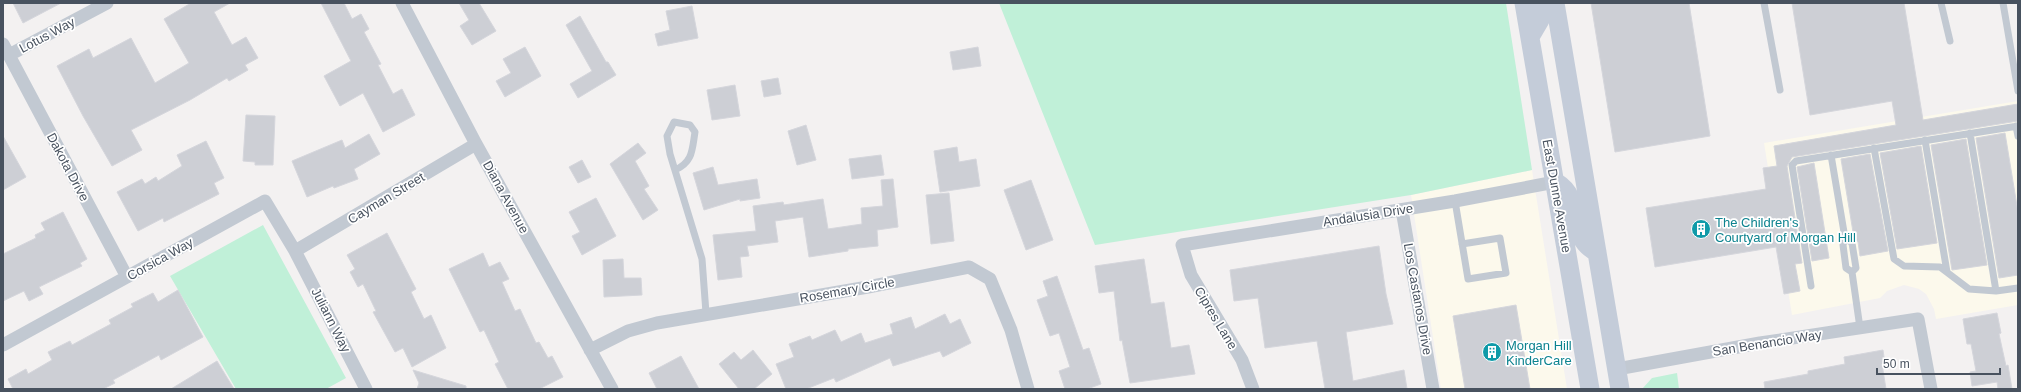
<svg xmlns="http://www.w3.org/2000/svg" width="2021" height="392" viewBox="0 0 2021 392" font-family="Arial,sans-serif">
	<rect width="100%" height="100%" fill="#f3f1f1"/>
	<path fill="#fcf9ec" d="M2018 101V305L1936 319 1934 309 1926 294 1919 289 1904 285 1887 291 1880 298 1792 315 1764 143Z
		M1532 170 1567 389H1441L1411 195Z"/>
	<path fill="#c0f0d8" d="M999 3H1506L1532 170 1411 195 1095 245Z
		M263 225 346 378 326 389H236L170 276Z
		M1677 373 1679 389H1642L1652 378Z"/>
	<path fill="#cdcfd5" stroke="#d5d6dc" d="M13 3H61L23 23Z
		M191 3H230L214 12 232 45 246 37 258 58 245 65 248 70 229 81 227 78 190 100 131 130 142 150 112 166 83 116 57 66 89 49 93 58 131 38 155 83 189 63 164 19Z
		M321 3H344L352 19 361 14 369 29 364 32 381 64 378 65 393 94 402 89 415 115 383 132 363 93 340 106 324 76 351 61Z
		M459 3H479L496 31 472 45 460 26 469 20Z
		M1591 3H1689L1710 136 1615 152Z
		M1792 3H1904L1923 120 2018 104V121L1792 157 1787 166 1802 263 1795 264 1800 291 1784 294 1776 247 1655 267 1646 208 1766 189 1763 168 1777 166 1774 146 1896 125 1892 101 1810 115Z
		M692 6 698 38 658 46 655 34 670 30 666 11Z
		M580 16 606 62H608L616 75 578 98 570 84 592 71 566 25Z
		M525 47 541 76 505 97 496 81 511 73 503 59Z
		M978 47 981 66 953 70 950 52Z
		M778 78 781 94 764 97 761 81Z
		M735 85 740 116 712 120 707 90Z
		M246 115 275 116 273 165H255V162L243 161Z
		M806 125 816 160 797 165 788 131Z
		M2005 133 2018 212V275L1999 278 1976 138Z
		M369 134 380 154 354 169 358 179 334 188 333 186 307 197 292 161 342 140 345 148Z
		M3 136 26 177 3 190Z
		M1966 139 1987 265 1952 270 1931 145Z
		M206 141 224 178 214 183 219 194 164 222 163 218 138 231 117 192 142 179 145 184 156 177 158 181 182 166 177 155Z
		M638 143 646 153 635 161 649 186 644 189 658 210 643 220 610 164Z
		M1921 146 1937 243 1897 249 1880 153Z
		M957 147 959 162 976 159 980 186 940 192 934 151Z
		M1870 154 1888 251 1860 256 1858 242 1854 238 1841 159Z
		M881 155 884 175 852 179 849 159Z
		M582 160 591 177 578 183 569 167Z
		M1814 163 1829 258 1812 261 1797 167Z
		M713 167 718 185 757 179 760 198 740 201V199L704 210 693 173Z
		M893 179 898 227 877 230 878 246 848 249V251L809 257 803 217 775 221 778 242 747 246 749 256 740 257 742 277 718 280 713 235 756 231 753 206 783 202 784 205 823 199 828 229 862 224 861 208 883 206 881 180Z
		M1031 180 1053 240 1026 250 1004 190Z
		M949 193 954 241 931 244 926 195Z
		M596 198 616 236 582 255 572 236 580 232 569 212Z
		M63 212 87 259 80 263 82 266 39 287 43 294 29 301 24 291 3 301V254L36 238 35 235 45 230 41 223Z
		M387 233 416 289 411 292 424 319 431 315 446 348 412 367 403 348 395 352 373 312 376 311 363 284 358 287 350 272 355 269 347 255Z
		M1379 246 1386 294 1393 324 1346 332 1353 381 1404 370 1407 389H1325L1317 341 1265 348 1258 298 1234 301 1230 270Z
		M483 253 489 267 500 262 509 279 502 282 515 311 520 309 536 343 539 342 548 358 552 356 563 377 539 389H508L495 364 499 362 484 330 480 332 449 269Z
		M623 259 624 278H641L642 295 604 297 603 260Z
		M1144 259 1151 304 1164 302 1171 348 1189 345 1195 374 1130 383 1122 340 1120 341 1114 291 1099 293 1095 266Z
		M1057 276 1083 350 1089 348 1101 384 1087 389H1065L1059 371 1070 367 1059 333 1050 336 1037 300 1048 296 1043 281Z
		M178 290 203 337 161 360 159 355 113 380 115 383 103 389H13L8 379 26 369 28 374 52 360 48 352 70 341 72 345 96 332 111 324 109 320 133 307 131 304 153 293 158 302Z
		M1516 305 1530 389H1465L1453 316Z
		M1997 313 2001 333 1999 334 2006 366 2008 365 2012 389H1998L1997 382 1972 386 1970 372 1976 371 1971 344H1967L1963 319Z
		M945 314 950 324 960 319 971 343 943 357 940 351 893 366 890 358 836 382 834 378 806 389H786L776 364 794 357 789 344 810 336 812 340 835 330 841 342 861 333 865 343 893 334 890 324 911 317 915 329Z
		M753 350 772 374 754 389H739L719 364 734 352 741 360Z
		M1883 350 1885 364H1882L1886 389H1765L1764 382 1808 374V371L1845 364 1844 357Z
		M681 356 699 389H657L649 373Z
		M217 361 234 389H171Z
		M413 370 466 386V389H417L419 383Z"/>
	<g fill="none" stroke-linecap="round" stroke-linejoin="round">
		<path stroke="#c2c9d2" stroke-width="7" d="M1764 3 1780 90
			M1941 3 1950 41
			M2003 3 2018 91
			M2016 126 2018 136
			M1970 133 1996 291
			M1925 140 1947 272
			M1874 148 1894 259 1904 266 1940 267 1969 289 1996 291 2018 288
			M1831 155 1845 238 1843 245 1846 268 1852 272
			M675 170C693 162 692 150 695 132L690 125 674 122 667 136 670 154 702 259 706 313
			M1455 201 1468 279 1506 273 1500 238 1462 244
			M1845 238 1852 243 1856 268 1852 272 1860 328
			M1811 286 1792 165 1796 161 2018 126"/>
		<path stroke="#c2c9d2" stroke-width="13" d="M402 3 476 144 612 389
			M3 44 127 277
			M9 55 107 3
			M1402 210 1433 389
			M295 251 476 144
			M3 345 265 201 295 251 366 389
			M590 350 628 331 657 323 868 287 969 267 990 279 1011 330 1028 389
			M1617 369 1760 343 1918 319 1931 389
			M1253 389 1242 360 1191 275 1182 245 1455 201 1555 182"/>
		<path stroke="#c4ccd9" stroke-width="19" d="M1524 3 1590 389
			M1555 3 1620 389
			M1530 37 1540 20V3
			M1557 183C1584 199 1567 239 1597 252"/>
	</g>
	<defs>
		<g id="building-disc" transform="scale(1)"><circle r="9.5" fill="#0f9aa8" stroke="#fff"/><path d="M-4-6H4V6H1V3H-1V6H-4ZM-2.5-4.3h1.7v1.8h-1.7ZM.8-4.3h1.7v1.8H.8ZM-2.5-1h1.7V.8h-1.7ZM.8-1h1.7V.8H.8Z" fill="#fff"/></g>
	</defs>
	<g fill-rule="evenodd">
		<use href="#building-disc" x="1701" y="229"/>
		<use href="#building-disc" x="1492" y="352"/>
	</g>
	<g text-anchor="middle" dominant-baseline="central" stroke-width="3.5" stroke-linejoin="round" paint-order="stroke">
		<g font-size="13" fill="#48525f" stroke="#fff">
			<text transform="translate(47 35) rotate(-28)">Lotus Way</text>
			<text transform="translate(68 167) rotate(62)">Dakota Drive</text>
			<text transform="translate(1557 196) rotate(80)">East Dunne Avenue</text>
			<text transform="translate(506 197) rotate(61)">Diana Avenue</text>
			<text transform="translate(386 198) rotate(-31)">Cayman Street</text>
			<text transform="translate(1368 215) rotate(-9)">Andalusia Drive</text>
			<text transform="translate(160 259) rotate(-29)">Corsica Way</text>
			<text transform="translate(847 290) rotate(-10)">Rosemary Circle</text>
			<text transform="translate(1418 299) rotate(80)">Los Castanos Drive</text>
			<text transform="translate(1216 318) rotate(59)">Cipres Lane</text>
			<text transform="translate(331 320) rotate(63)">Juliann Way</text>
			<text transform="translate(1767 343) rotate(-9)">San Benancio Way</text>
		</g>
		<g font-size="13" fill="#0d838f" stroke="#fff" text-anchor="start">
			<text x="1715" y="222">The Children's<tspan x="1715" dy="15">Courtyard of Morgan Hill</tspan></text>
			<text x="1506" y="345">Morgan Hill<tspan x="1506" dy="15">KinderCare</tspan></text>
		</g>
	</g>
	<rect width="2021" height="392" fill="none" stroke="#48525f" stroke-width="8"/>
	<path d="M1877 368v6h123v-6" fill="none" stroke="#48525f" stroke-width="2"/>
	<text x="1883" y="368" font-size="12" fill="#48525f" stroke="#ffffff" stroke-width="3" paint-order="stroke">50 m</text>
</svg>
